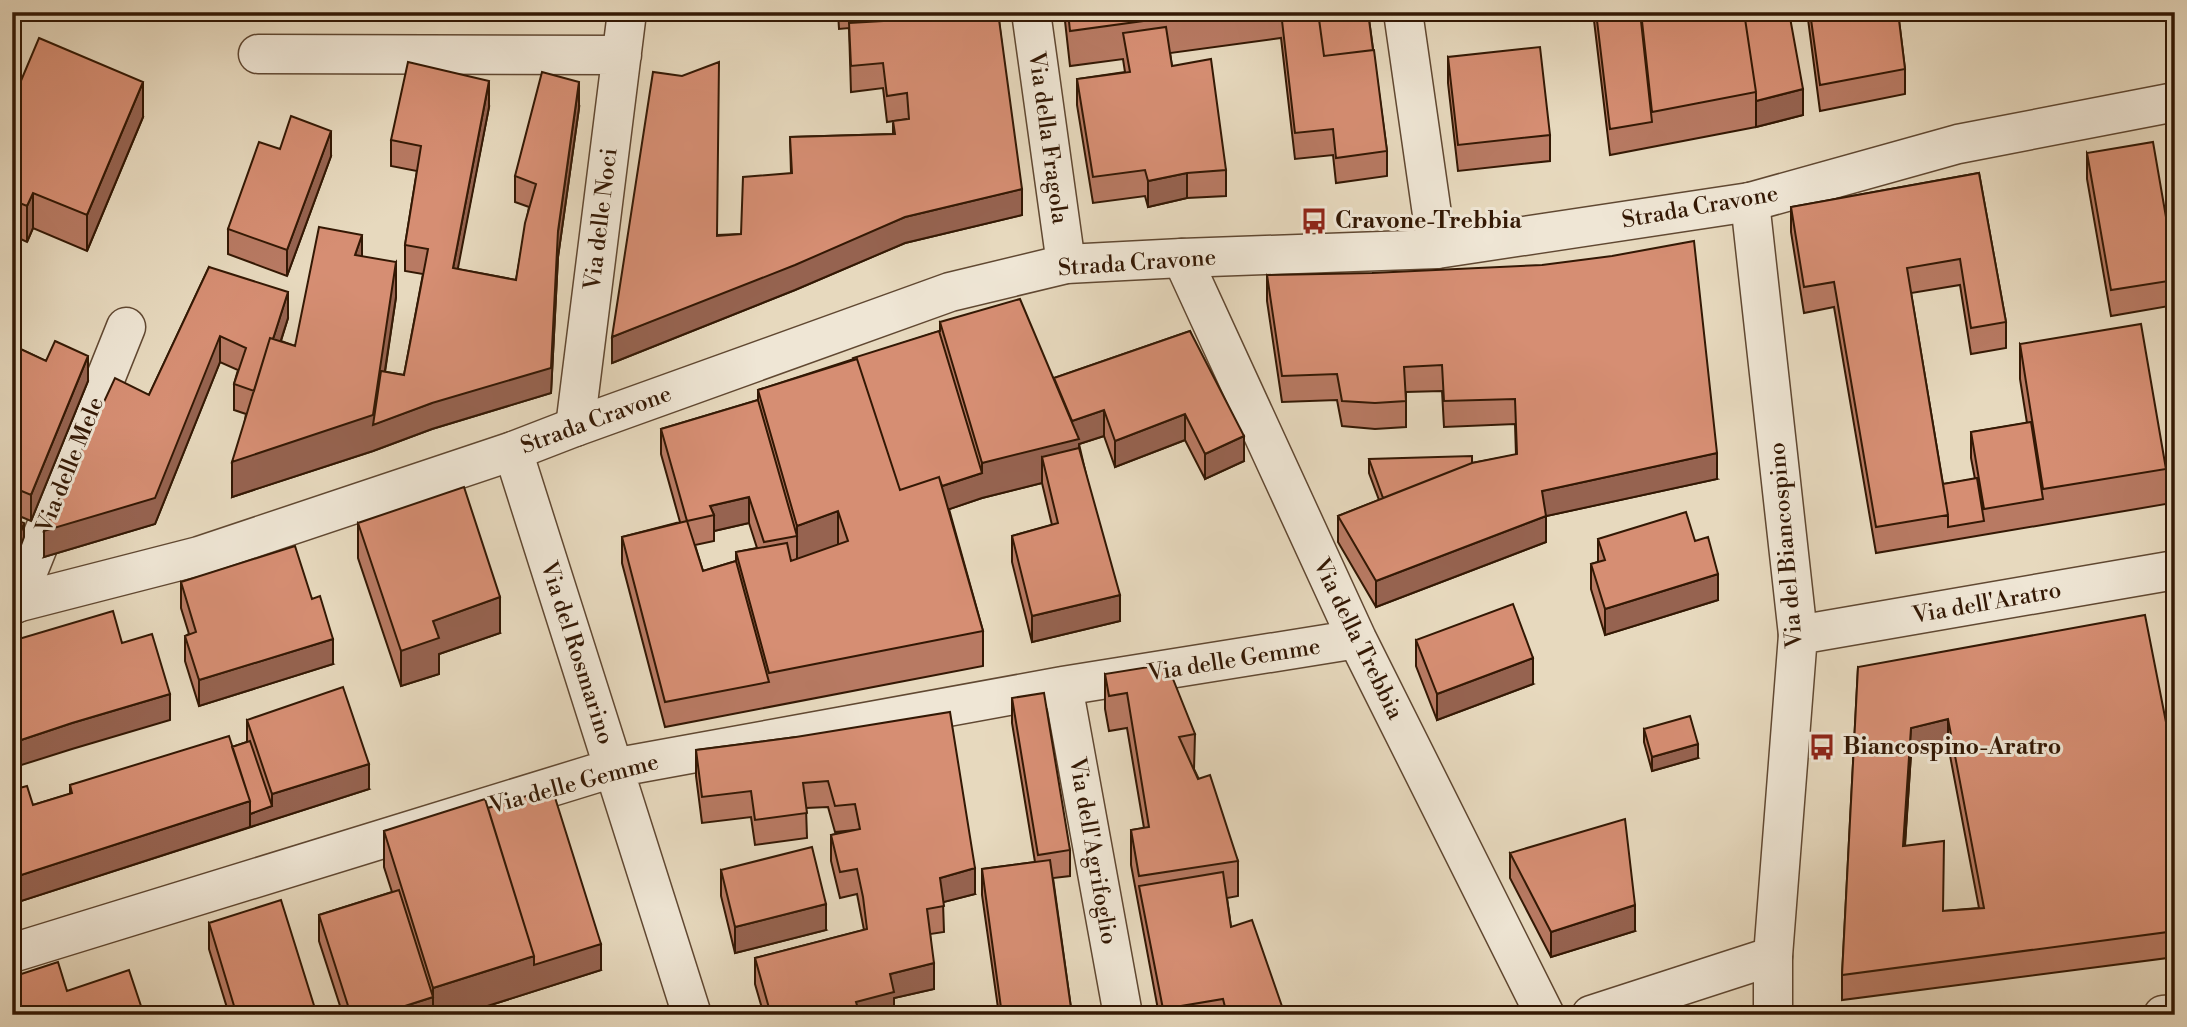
<svg xmlns="http://www.w3.org/2000/svg" width="2187" height="1027" viewBox="0 0 2187 1027" font-family="'Libre Bodoni',serif">
	<rect width="100%" height="100%" fill="#e7d9be"/>
	<filter id="stains"><feTurbulence type="fractalNoise" baseFrequency=".00286" numOctaves="4"/><feColorMatrix values="0 0 0 0 .2 0 0 0 0 .09 0 0 0 0 .02 0 0 0 .5 -.17"/></filter>
	<radialGradient id="worn" r=".72"><stop offset=".6" stop-color="#630" stop-opacity="0"/><stop offset="1" stop-color="#630" stop-opacity=".3"/></radialGradient>
	<g fill="none" stroke-linecap="round" stroke-linejoin="round">
		<g stroke="#604832" stroke-width="41">
			<path id="minor" d="M1031 12 1066 264
				M1403 12 1437 249
				M258 54 622 55
				M1750 202 1798 635
				M1182 258 1357 639 1545 1015
				M575 427 627 12
				M513 451 692 1015
				M15 604 126 327
				M1063 686 1123 1015
				M12 953 613 768 1063 686 1357 639
				M1773 1015V956
				M2163 1015 2175 1014"/>
		</g>
		<g stroke="#604832" stroke-width="41">
			<path id="tertiary" d="M12 604 199 556 513 451 575 427 950 292 1066 264 1182 258 1437 249 1750 202 1958 144 2175 102
				M1591 1015 1773 956 1798 635 2175 570"/>
		</g>
		<use href="#minor" stroke="#efe6d5" stroke-width="38"/>
		<use href="#tertiary" stroke="#efe6d5" stroke-width="38"/>
	</g>
	<path fill="#b87a63" stroke="#331804" stroke-width="2" fill-rule="evenodd" d="M374 12H417L415 20 374 16Z
		M479 12H589V20H479Z
		M838 12H998L1022 215 905 243 795 290 612 363 717 235 741 234 791 173 790 137 893 134V121L907 119 887 122 883 88 851 92 849 28 839 29Z
		M1064 12H1368L1387 151V176L1336 183 1333 155 1295 159 1281 38 1170 53 1172 66 1226 170V196L1187 198 1148 207 1145 196 1093 203 1077 105V79L1125 72 1123 59 1070 66Z
		M1593 12H1898L1905 69V94L1820 111 1808 19 1790 20 1803 115 1756 127 1610 155Z
		M1448 57 1550 135V161L1458 171 1448 83Z
		M12 102 143 117 87 251 33 228 27 242 12 235Z
		M489 107 457 269 516 280 529 207 515 202V176L579 108 558 257 551 393 432 429 373 451 232 497 246 414 234 410V384L238 370 220 362 155 524 44 557 149 395 209 267 288 318 281 341 295 346 362 256 396 297 385 372 404 375 423 274 405 271V245L417 171 391 166V140Z
		M280 149 331 156 287 276 228 254V229Z
		M2087 153 2175 269V305L2111 316 2087 179Z
		M1979 173 2006 322V348L1971 354 1960 285 1911 293 1943 484 1975 479 1971 458V432L2027 423 2020 379V344L2166 469V504L1876 553 1834 307 1804 313 1791 232V207Z
		M1267 275 1717 479 1546 516V542L1376 607 1338 542V516L1379 500 1369 473V459L1472 463 1516 455 1515 424 1444 427 1442 391 1406 392V427L1375 429 1342 426 1337 400 1282 402 1267 301Z
		M940 322 1054 378 1190 331 1244 461 1205 479 1185 440 1115 467 1104 436 1079 444 1120 621 1032 642 1012 562V536L1052 525 1042 483 982 498 949 509 983 631V666L665 727 622 563V537L680 522 661 454V429L758 400V390L940 331ZM749 523 757 548 736 552V561L703 571 695 545 714 541V531Z
		M12 345 88 381 31 521 12 513Z
		M358 523 500 633 439 654V674L401 686 358 558Z
		M1598 539 1695 541 1718 600 1605 635 1591 589V564L1598 562Z
		M181 582 333 664 199 706 185 661V636L189 634 181 608Z
		M1416 640 1533 684 1437 720 1416 666Z
		M1858 667 2175 768V957L1842 1000V975ZM1948 745 1979 908 1943 911 1905 846 1911 754Z
		M1105 674 1195 734 1194 769 1238 861V896L1227 898 1231 927 1285 1015H1159L1131 865V830L1144 828 1127 728 1109 731 1105 709Z
		M1012 698 1070 850V876L1053 878 1072 1015H999L982 895V869L1035 862 1012 723Z
		M247 720 369 789 12 904V790L33 805 70 794V785L232 747 247 742Z
		M1644 729 1698 758 1652 771 1644 742Z
		M796 737 975 894 943 902 944 932 930 934 934 989 894 998V1015H764L755 984V958L864 930 857 894 840 898 831 861V835L855 830 835 832 828 807 806 808 807 838 755 845 751 817 702 823 696 776V750Z
		M488 808 601 970 459 1015H343L319 941V915L392 892 384 867V831Z
		M1510 853 1635 931 1551 957 1510 878Z
		M721 870 826 930 735 953 721 896Z
		M209 923 317 1015 228 1011 209 949Z"/>
	<path fill="#966350" stroke="#331804" stroke-width="2" d="M489 81V107L453 294V268Z
		M143 82V117L87 251V215Z
		M579 82V108L558 257 551 393 432 429 373 451 232 497V462L396 262V297L377 423 432 403 558 231Z
		M1803 89V115L1756 127V101Z
		M331 131V156L287 276V250Z
		M1187 173V198L1148 207V181Z
		M1022 189V215L905 243 795 290 612 363V337L905 217Z
		M33 193V228L27 242V206Z
		M362 235V270L355 255Z
		M288 292V318L256 418V392Z
		M220 336V362L155 524 44 557V531Z
		M88 356V381L31 521V495Z
		M1104 410V436L1079 444V474L1042 457V483L982 498 900 526V500L982 473V463L1069 422Z
		M1185 414V440L1115 467V441Z
		M1244 436V461L1205 479V454Z
		M1717 453V479L1542 517V491Z
		M749 497V523L714 531V515L710 506Z
		M838 511V546L797 561V526Z
		M1546 516V542L1376 607V581Z
		M24 523V537L12 569V555Z
		M1718 574V600L1605 635V609Z
		M1120 595V621L1032 642V616Z
		M500 597V633L439 654V674L401 686V651L433 621Z
		M333 639V664L199 706V680Z
		M1533 658V684L1437 720V694Z
		M170 694V720L72 749 12 768V743L72 723Z
		M1948 719V745L1911 754 1903 872V846L1911 728Z
		M1698 744V758L1652 771V757Z
		M369 764V789L250 827V814L272 806V794Z
		M250 801V827L12 904V878Z
		M975 868V894L940 903V878Z
		M826 904V930L735 953V927Z
		M1635 905V931L1551 957V932Z
		M601 944V970L459 1015H433V988L534 956Z
		M934 963V989L894 998V1015H856V1002L890 974Z
		M433 997V1015H377Z"/>
	<path fill="#d68e73" stroke="#331804" stroke-width="2" fill-rule="evenodd" d="M916 12H998L1022 189 905 217 795 265 612 337 653 72 682 76 719 62 717 236 741 234 743 177 792 173 790 137 895 134 893 121 909 119 907 93 887 96 883 63 851 66 849 23 917 19Z
		M1068 12H1209L1070 31Z
		M1281 12H1318L1324 56 1374 50 1387 151 1336 158 1333 129 1295 133Z
		M1368 12 1373 50 1324 56 1319 19Z
		M1596 12H1640L1652 122 1610 129Z
		M1641 12H1744L1756 92 1652 112Z
		M1744 12H1789L1803 89 1756 101V92Z
		M1810 12H1898L1905 69 1820 85Z
		M1166 27 1172 66 1211 59 1226 170 1187 173 1148 181 1145 170 1093 177 1077 79 1130 72 1123 33Z
		M39 38 143 82 87 215 33 193 27 206 12 200V102Z
		M1540 47 1550 135 1458 145 1448 57Z
		M408 62 489 81 453 268 516 280 525 223 536 184 515 176 542 72 579 82 558 231 551 368 432 403 373 425 381 371 404 375 428 249 405 245 421 146 391 140Z
		M291 116 331 131 287 250 228 229 259 142 280 149Z
		M2153 142 2175 269V280L2111 290 2087 153Z
		M1979 173 2006 322 1971 328 1960 259 1907 268 1948 515 1876 527 1834 282 1804 287 1791 207Z
		M319 227 362 235 355 255 396 262 373 415 232 462 270 338 295 346Z
		M1694 241 1717 453 1542 491 1546 516 1376 581 1338 516 1472 463 1517 454 1515 399 1444 401 1442 365 1404 367 1406 401 1375 403 1342 401 1337 374 1282 376 1267 275 1372 273 1542 265 1612 256Z
		M209 267 288 292 273 339 270 338 254 391 234 384 246 348 220 336 155 498 44 531 115 378 149 395Z
		M1020 299 1079 439 982 463 940 322Z
		M2141 324 2166 469 2043 489 2020 344Z
		M939 331 982 473 942 486 939 477 900 490 857 359 854 360 853 358Z
		M1190 331 1244 436 1205 454 1185 414 1115 441 1104 410 1072 421 1054 378Z
		M55 341 88 356 31 495 12 487V345L46 361Z
		M857 359 900 490 939 477 983 631 769 673 736 552 787 543 791 561 848 541 838 511 797 526 758 390Z
		M758 400 797 536 764 542 749 497 710 506 714 515 687 521 661 429Z
		M2031 422 2043 499 1984 509 1971 432Z
		M1079 448 1120 595 1032 616 1012 536 1058 523 1042 457Z
		M1472 456V463L1383 498 1369 459Z
		M1977 478 1984 521 1948 527V515L1943 484Z
		M464 487 500 597 433 621 439 638 401 651 358 523Z
		M1686 512 1695 541 1708 537 1718 574 1605 609 1591 564 1605 560 1598 539Z
		M12 519 24 523 12 555Z
		M687 521 703 571 736 561 769 682 665 702 622 537Z
		M295 546 312 599 320 596 333 639 199 680 185 636 196 632 181 582Z
		M1513 604 1533 658 1437 694 1416 640Z
		M113 611 122 643 152 634 170 694 72 723 12 743V641Z
		M2145 615 2175 768V931L1842 975 1858 667ZM1948 719 1984 908 1943 911 1944 841 1903 846 1911 728Z
		M1167 664 1195 734 1179 737 1198 779 1210 775 1238 861 1139 876 1131 830 1149 827 1127 693 1109 696 1105 674Z
		M343 687 369 764 272 794 247 720Z
		M1044 693 1070 850 1038 855 1012 698Z
		M950 712 975 868 940 878 944 906 927 909 934 963 890 974 894 992 856 1002 860 1015H771L755 958 867 929 863 897 857 869 840 872 831 835 860 829 855 804 835 806 828 781 803 783 807 813 755 820 751 791 702 797 696 750 796 737Z
		M1690 716 1698 744 1652 757 1644 729Z
		M229 736 250 801 12 878V790L27 786 33 805 72 793 70 785Z
		M250 741 272 806 250 814V801L232 747Z
		M552 788 601 944 534 965V956L488 808Z
		M485 799 534 956 433 988 384 831Z
		M1625 819 1635 905 1551 932 1510 853Z
		M812 847 826 904 735 927 721 870Z
		M1050 860 1072 1015H1002L982 869Z
		M1223 872 1231 927 1252 920 1285 1015H1227L1223 999 1163 1009 1139 886Z
		M399 890 433 997 377 1015H351L319 915Z
		M281 900 317 1015H216L235 1009 209 923Z
		M58 962 67 991 129 970 144 1015H12V977Z"/>
	<defs>
		<g id="bus-bare" transform="scale(2.1)"><path d="M-5-6H5V4H4V6H2V4H-2V6H-4V4H-5ZM-3.5-4V0h7V-4ZM-3.5 1.2v1.5H-2V1.2ZM2 1.2v1.5H3.5V1.2Z" fill="#8f2418" stroke="#efe6d5" stroke-width="2.5" paint-order="stroke"/></g>
	</defs>
	<g fill-rule="evenodd">
		<use href="#bus-bare" x="1314" y="221"/>
		<use href="#bus-bare" x="1822" y="747"/>
	</g>
	<g text-anchor="middle" dominant-baseline="central" stroke-width="6" stroke-linejoin="round" paint-order="stroke">
		<g font-size="23" fill="#331804" stroke="#efe6d5">
			<text transform="translate(1048 138) rotate(82)">Via della Fragola</text>
			<text transform="translate(1700 207) rotate(-10)">Strada Cravone</text>
			<text transform="translate(601 219) rotate(-83)">Via delle Noci</text>
			<text transform="translate(1137 263) rotate(-4)">Strada Cravone</text>
			<text transform="translate(596 420) rotate(-20)">Strada Cravone</text>
			<text transform="translate(70 465) rotate(-68)">Via delle Mele</text>
			<text transform="translate(1786 545) rotate(-95)">Via del Biancospino</text>
			<text transform="translate(1987 603) rotate(-10)">Via dell'Aratro</text>
			<text transform="translate(1358 639) rotate(64)">Via della Trebbia</text>
			<text transform="translate(577 653) rotate(72)">Via del Rosmarino</text>
			<text transform="translate(1234 660) rotate(-9)">Via delle Gemme</text>
			<text transform="translate(574 784) rotate(-15)">Via delle Gemme</text>
			<text transform="translate(1093 851) rotate(80)">Via dell'Agrifoglio</text>
		</g>
		<g font-size="23" font-weight="bold" fill="#331804" stroke="#efe6d5" text-anchor="start">
			<text x="1335" y="221">Cravone-Trebbia</text>
			<text x="1843" y="747">Biancospino-Aratro</text>
		</g>
	</g>
	<rect width="2187" height="1027" fill="none" stroke="#e7d9be" stroke-width="42"/>
	<rect x="14" y="14" width="2159" height="999" fill="none" stroke="#331804" stroke-width="3.5"/>
	<rect x="21" y="21" width="2145" height="985" fill="none" stroke="#331804" stroke-width="2"/>
	<rect width="100%" height="100%" filter="url(#stains)"/>
	<rect width="100%" height="100%" fill="url(#worn)"/>
</svg>
